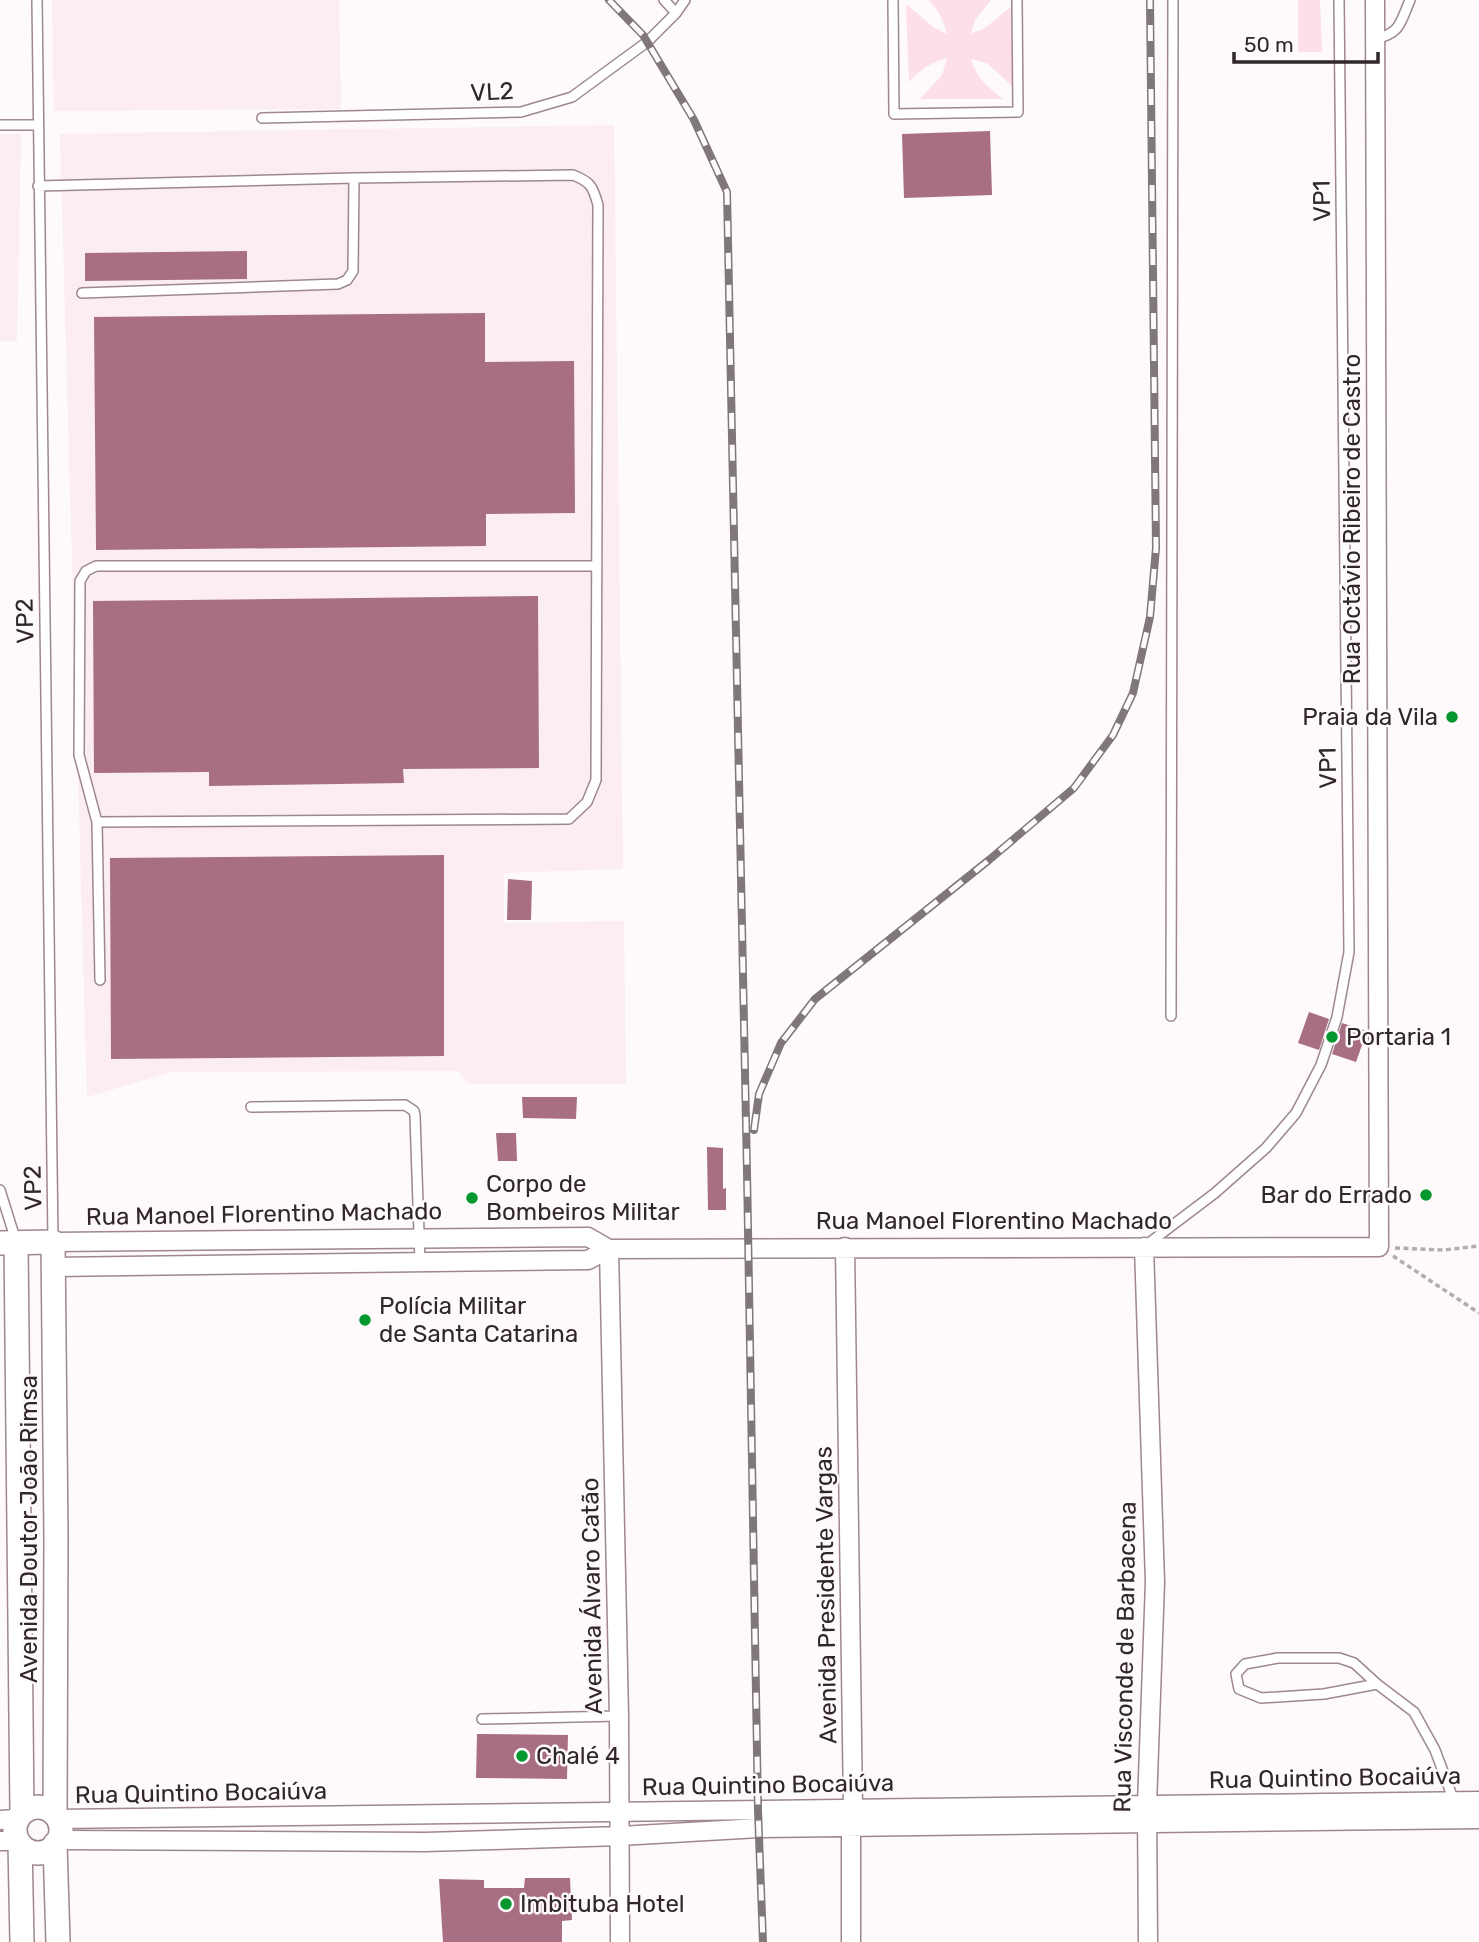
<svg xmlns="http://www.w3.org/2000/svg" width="1479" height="1942" viewBox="0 0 1479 1942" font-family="Rubik,sans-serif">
	<rect width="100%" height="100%" fill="#fef9fa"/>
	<path fill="#fbedf2" d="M52 0H339L341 109 54 111Z
		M614 125 623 869 504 873V923L624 921 626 1084H469L458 1071 172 1072 87 1097 60 134Z
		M0 134H21L17 341H0Z"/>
	<path fill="#fddfe9" d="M928 0H991L975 20 971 34 985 28 1013 5 1012 86 987 63 971 59C976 78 987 87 1003 99H920L942 75 947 58C931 62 920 70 909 82L906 4 933 27 947 34C943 20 939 9 928 0Z
		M1298 0H1320L1322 52H1298Z"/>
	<path fill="#a86e83" d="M990 131 992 195 904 198 902 134Z
		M247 251V279L85 281V253Z
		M485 313V362L574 361 575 513 486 514V546L96 550 94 317Z
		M538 596 539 768 403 769 404 783 209 786V772L94 773 93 601Z
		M444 855V1056L111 1059 110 858Z
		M508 879 532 881 531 920H507Z
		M1309 1012 1329 1019 1319 1050 1298 1043Z
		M1342 1023 1367 1031 1356 1062 1332 1054Z
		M522 1097H577L576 1119 523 1118Z
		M496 1133H516L517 1161H498Z
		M707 1147 723 1148V1189L726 1188V1210H708Z
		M477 1734 568 1735 567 1779 476 1778Z
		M525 1878H570L572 1920 562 1921V1942H443L439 1879 484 1880V1888H524Z"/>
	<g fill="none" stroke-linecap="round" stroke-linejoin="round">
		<g stroke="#9e878f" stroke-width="12">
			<path id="service" d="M37 0 53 1241
				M664 0 676 13
				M893 0 894 114 1018 112 1017 0
				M1375 39C1401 33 1400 23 1410 0
				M262 118 521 112 572 97 647 42 676 13 685 0
				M0 125H38
				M38 186 354 178 573 175C591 182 593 187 598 205L596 780 587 802 569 819 97 822 100 980
				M82 293 338 284 347 280 353 271 354 178
				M97 822 79 755 80 581 86 571 96 566H597
				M1171 1016 1173 0
				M251 1107 405 1105 414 1111 415 1116 420 1262
				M0 1190 16 1241
				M1145 1246 1215 1193 1266 1148 1296 1113 1321 1065 1337 1017 1349 952 1339 0
				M1377 1684 1324 1694 1261 1698 1239 1689 1236 1674 1245 1664 1278 1658H1339L1354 1663 1377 1684 1414 1712 1435 1750 1454 1801
				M482 1719 619 1716"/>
		</g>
		<g stroke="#9e878f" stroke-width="21">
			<path id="minor" d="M53 1242 588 1237 609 1249
				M845 1247 853 1808 851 1827V1942
				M1144 1247 1155 1582 1147 1805 1148 1942
				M609 1249 619 1716 620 1942
				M53 1267 588 1260 609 1249 1379 1247 1375 0
				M58 1819 1479 1801
				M0 1820 17 1819
				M58 1840 425 1842 620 1836 759 1828 1479 1819
				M0 1841H18"/>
		</g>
		<g stroke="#9e878f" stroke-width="26">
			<path id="tertiary" d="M0 1243 53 1242 56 1537 55 1815
				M16 1243 22 1813
				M15 1830a23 23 0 1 1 46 0a23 23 0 1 1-46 0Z
				M20 1844 22 1942
				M55 1844 58 1942"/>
		</g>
		<path stroke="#b3acae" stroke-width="3.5" stroke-dasharray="5 3.5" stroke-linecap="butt" d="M1395 1248 1443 1250 1479 1246
			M1393 1256 1479 1313"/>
		<use href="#service" stroke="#fff" stroke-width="9"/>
		<use href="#minor" stroke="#fff" stroke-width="18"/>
		<use href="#tertiary" stroke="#fff" stroke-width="23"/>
		<g stroke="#7f7779" stroke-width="8">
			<path id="rail" d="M609 0 643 35 694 120 727 192 747 1171 758 1810 763 1942
				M754 1130 759 1094 781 1043 815 999 989 860 1074 788 1113 735 1133 693 1150 617 1156 548 1150 0"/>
		</g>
		<use href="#rail" stroke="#fef9fa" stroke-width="5" stroke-dasharray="16" stroke-linecap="butt"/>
	</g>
	<g fill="#069830" stroke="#fef9fa" stroke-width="2.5">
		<circle cx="1452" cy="717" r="7"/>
		<circle cx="1332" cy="1037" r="7"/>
		<circle cx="1426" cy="1195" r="7"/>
		<circle cx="472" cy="1198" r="7"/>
		<circle cx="365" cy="1320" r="7"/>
		<circle cx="522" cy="1756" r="7"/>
		<circle cx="506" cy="1904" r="7"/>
	</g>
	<g text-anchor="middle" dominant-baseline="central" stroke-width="5" stroke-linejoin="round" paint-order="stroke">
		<g font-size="24" fill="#31272a" stroke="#fef9fa">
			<text transform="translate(492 92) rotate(-3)">VL2</text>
			<text transform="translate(1322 201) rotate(-91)">VP1</text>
			<text transform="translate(1352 519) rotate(-90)">Rua Octávio Ribeiro de Castro</text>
			<text transform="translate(25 621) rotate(-91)">VP2</text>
			<text transform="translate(1328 768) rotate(-91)">VP1</text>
			<text transform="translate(33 1188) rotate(-91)">VP2</text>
			<text transform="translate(264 1214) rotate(-1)">Rua Manoel Florentino Machado</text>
			<text x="994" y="1221">Rua Manoel Florentino Machado</text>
			<text transform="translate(29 1529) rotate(-90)">Avenida Doutor João Rimsa</text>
			<text transform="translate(826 1595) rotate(-91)">Avenida Presidente Vargas</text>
			<text transform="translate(592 1596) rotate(-91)">Avenida Álvaro Catão</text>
			<text transform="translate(1125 1657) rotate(-89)">Rua Visconde de Barbacena</text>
			<text transform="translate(1335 1778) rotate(-1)">Rua Quintino Bocaiúva</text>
			<text transform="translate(768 1785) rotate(-1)">Rua Quintino Bocaiúva</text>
			<text transform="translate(201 1793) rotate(-1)">Rua Quintino Bocaiúva</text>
		</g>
		<g font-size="24" fill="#31272a" stroke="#fef9fa" text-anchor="start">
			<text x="1438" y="717" text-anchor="end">Praia da Vila</text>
			<text x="1346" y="1037">Portaria 1</text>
			<text x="486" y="1184">Corpo de<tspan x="486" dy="28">Bombeiros Militar</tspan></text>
			<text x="1412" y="1195" text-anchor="end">Bar do Errado</text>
			<text x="379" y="1306">Polícia Militar<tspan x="379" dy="28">de Santa Catarina</tspan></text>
			<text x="536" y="1756">Chalé 4</text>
			<text x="520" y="1904">Imbituba Hotel</text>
		</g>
	</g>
	<path d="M1234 52v10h144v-10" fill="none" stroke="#31272a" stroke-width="3.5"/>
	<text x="1244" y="52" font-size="21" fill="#31272a" stroke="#fef9fa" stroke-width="5" paint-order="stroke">50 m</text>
</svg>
